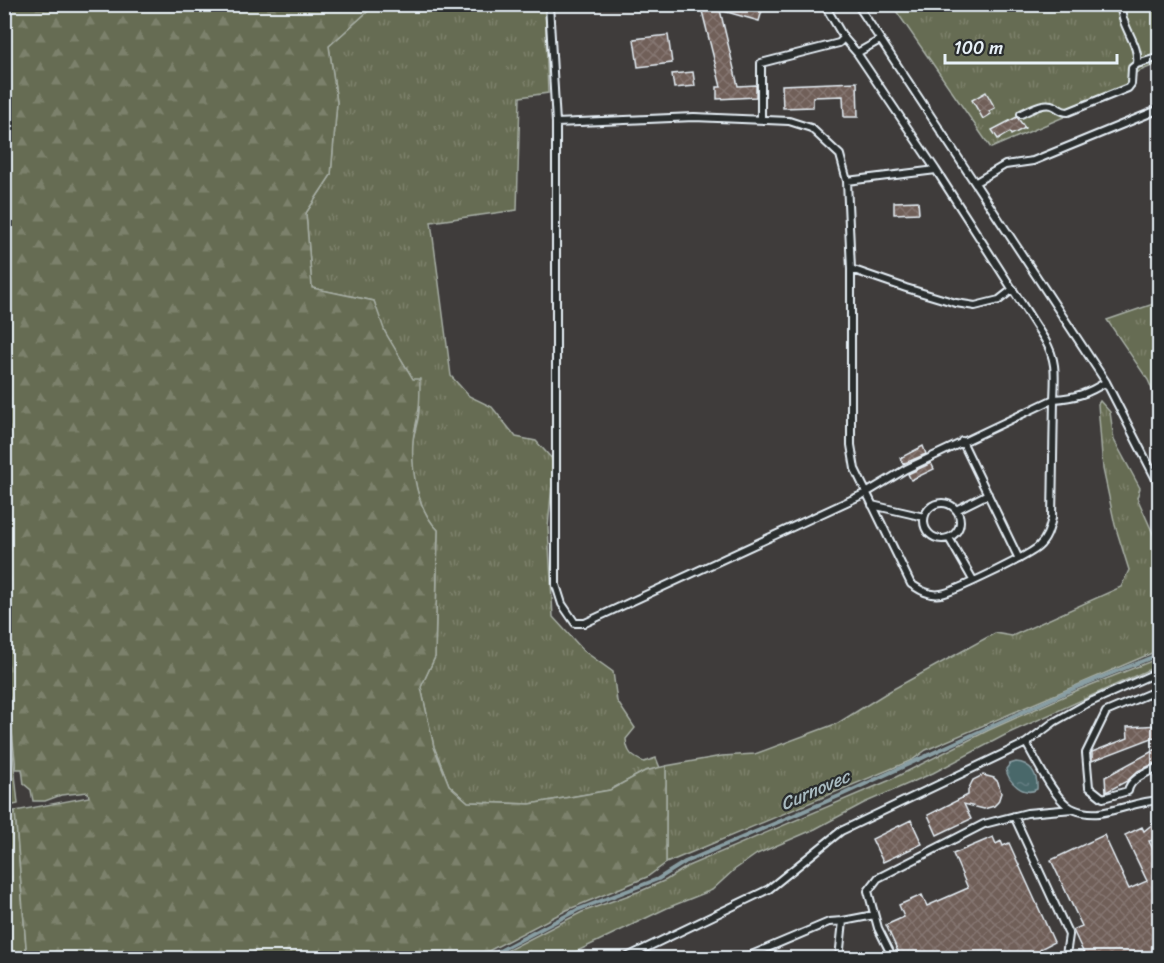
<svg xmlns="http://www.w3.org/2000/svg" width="1164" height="963" viewBox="0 0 1164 963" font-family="Sriracha,sans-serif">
	<defs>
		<pattern id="grass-tufts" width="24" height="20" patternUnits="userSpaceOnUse" patternTransform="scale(1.5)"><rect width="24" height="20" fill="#666c52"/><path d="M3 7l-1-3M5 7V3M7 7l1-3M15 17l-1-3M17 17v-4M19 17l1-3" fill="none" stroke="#7c816c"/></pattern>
		<pattern id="forest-firs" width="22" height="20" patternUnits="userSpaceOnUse" patternTransform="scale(1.5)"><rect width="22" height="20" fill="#666c52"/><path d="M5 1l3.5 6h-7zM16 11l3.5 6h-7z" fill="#7c816c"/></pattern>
		<pattern id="water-ripples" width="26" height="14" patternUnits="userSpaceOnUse" patternTransform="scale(1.5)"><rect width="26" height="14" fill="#49676b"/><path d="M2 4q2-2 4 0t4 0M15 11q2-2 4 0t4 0" fill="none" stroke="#637d81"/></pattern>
		<pattern id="building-cross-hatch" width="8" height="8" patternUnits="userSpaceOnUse" patternTransform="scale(1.5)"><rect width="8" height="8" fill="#705f58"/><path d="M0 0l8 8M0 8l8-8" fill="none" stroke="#847671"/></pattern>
	</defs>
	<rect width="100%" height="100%" fill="#3f3c3b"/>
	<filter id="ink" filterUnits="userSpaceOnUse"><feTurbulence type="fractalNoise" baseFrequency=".0167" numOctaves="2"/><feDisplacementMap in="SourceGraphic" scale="12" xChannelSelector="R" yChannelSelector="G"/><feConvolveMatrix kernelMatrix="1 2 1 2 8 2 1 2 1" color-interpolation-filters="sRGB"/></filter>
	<g filter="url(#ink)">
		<path fill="url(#grass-tufts)" stroke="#a7aea5" stroke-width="1.5" d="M375 5H545L548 93 520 97 517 210 431 222 451 376 469 396 492 407 516 437 536 441 554 461 548 528 553 617 584 651 613 672 617 701 635 728 626 739C627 753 632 757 644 762L656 758 660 768 645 771 610 790 530 804 468 802 449 785 434 747 421 687 435 657 438 530C417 510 410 468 413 439 415 429 420 417 419 407 418 377 397 357 385 332 380 322 377 311 374 301L312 288 306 213 331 175 337 102 329 46Z
			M892 5H1159V63L1135 73 1134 87 991 148Z
			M1159 302H1160L1159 405 1148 380 1107 320Z
			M1100 401 1110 412 1114 440 1140 488 1137 498 1139 502 1159 547V650L926 750 912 760 666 863V766L722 756 755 754 838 723 888 692 995 633 1012 636 1121 587 1129 570 1115 525 1103 469 1098 404Z
			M1159 658V665L1009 733 933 773 864 803 815 829 757 854 734 870 712 890 667 908 567 956 560 958H493L582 912 643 890 666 880 688 866 888 781 989 730 1078 690Z
			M4 666 18 804 5 807H4Z
			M15 811 27 958H5V814Z"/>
		<path fill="url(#forest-firs)" stroke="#a7aea5" stroke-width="1.5" d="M4 5H375L329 46 337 102 331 175 306 213 312 288 374 301 385 332 413 379H420C420 389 420 399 419 408 418 419 414 430 413 441 411 469 417 510 438 530L435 657 421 687 434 747 449 785 468 802 530 804 610 790 645 771 666 766V863L647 877 567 910 475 958H27L15 811 89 797 88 792 61 795 45 801H33L31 790 24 784 22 769H16L5 666Z"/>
		<path fill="url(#water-ripples)" stroke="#899ea3" stroke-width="1.5" d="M1016 762C1031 763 1038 775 1037 789 1024 797 1008 782 1006 769L1010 764Z"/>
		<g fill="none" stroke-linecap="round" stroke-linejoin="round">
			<path stroke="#899ea3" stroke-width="4" d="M486 958 577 910 658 879 685 862 839 796 1077 687 1160 654"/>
		</g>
		<path fill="url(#building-cross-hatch)" stroke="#e8f1f8" stroke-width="1.5" d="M712 4H740L762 11 759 21 720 10 738 86 756 85V97L717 99V87H721L701 7Z
			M668 35 672 63 638 67 634 39Z
			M693 72 695 86 674 88 672 74Z
			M857 82 858 117H844L843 96 813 97V107L783 108 782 85Z
			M986 92 995 108 989 111 991 114 983 119 972 100Z
			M1017 117 1025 128 1011 135 1010 132 998 139 992 130Z
			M918 201 919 213 894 214V202Z
			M923 446 926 454 903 464 900 458Z
			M931 463 934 469 911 480 908 474Z
			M1160 725V735L1092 761V752L1128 738 1127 727Z
			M1160 747V761L1138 771 1127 781 1106 792 1105 777Z
			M983 775 994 778 998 782 1001 793 998 802 994 806 984 809 964 804 971 819 937 835 928 815 968 795V790L973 780Z
			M1160 818V839L1149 841 1160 864V958H1086L1073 930 1082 926 1051 860 1104 835 1129 889 1147 881 1125 835 1142 827 1144 831Z
			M911 820 922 844 883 862 872 839Z
			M993 837 996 844 1001 841 1003 846 1009 843 1054 942 1040 949 1044 958H901L886 925 904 917 899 905 922 895 927 906 968 888 953 854Z"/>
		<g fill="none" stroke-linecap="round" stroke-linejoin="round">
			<g stroke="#e8f1f8" stroke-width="10">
				<path id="service" d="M549 4 556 123V585L562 604 575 623H585L866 493 906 469 1054 399C1055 375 1057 361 1045 340L936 170 857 53 844 38 824 4
					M857 4 1106 382 1160 487
					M857 53 880 40
					M1137 64 1160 57
					M1021 114C1030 110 1044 101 1054 106 1060 109 1061 112 1068 112L1128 88 1131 84 1132 68 1137 64C1140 43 1120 27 1121 4
					M761 120V63L839 43 844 38
					M556 123 694 117 789 121 811 128 840 155 847 181 851 269V445L855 469 911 584C920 590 929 596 941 594 954 592 1028 556 1038 547 1047 539 1049 530 1052 518L1054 399C1075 398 1089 393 1106 382
					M847 181 936 170
					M976 182 1005 165 1033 161 1160 109
					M851 269 906 288 956 303 975 306 999 300 1013 289
					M962 441 1019 559
					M924 521a18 18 0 1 1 36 0a18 18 0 1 1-36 0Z
					M872 505 924 517
					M956 510 988 494
					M949 538 973 580
					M1160 689 1106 712 1086 753 1089 787 1103 798 1128 791C1130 778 1149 772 1160 766
					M1026 743C1036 760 1052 794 1068 806 1076 812 1089 814 1099 813 1120 810 1139 801 1160 800
					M1014 816 1069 935 1066 955 1068 958
					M625 958 769 889 841 831 1026 743 1054 722 1086 704 1160 671
					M744 958 829 922 843 921
					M839 958 843 921 874 915
					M893 958 878 928 868 891 878 878 984 824 1027 813 1073 809"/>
			</g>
			<use href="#service" stroke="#2a2d2e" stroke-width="6"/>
		</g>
	</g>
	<g text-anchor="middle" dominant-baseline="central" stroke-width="4.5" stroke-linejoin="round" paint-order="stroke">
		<g font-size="18" font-style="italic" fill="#a8bac0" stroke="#2a2d2e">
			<text transform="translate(815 790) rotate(-24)">Curnovec</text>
		</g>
	</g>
	<rect width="1164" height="963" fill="none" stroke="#2a2d2e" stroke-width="24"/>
	<rect x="12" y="12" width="1140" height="939" fill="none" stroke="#e8f1f8" stroke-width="2" filter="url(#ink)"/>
	<path d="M945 54v9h172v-9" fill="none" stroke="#e8f1f8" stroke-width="3"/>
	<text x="954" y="54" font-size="18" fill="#e8f1f8" stroke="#2a2d2e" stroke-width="4.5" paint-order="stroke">100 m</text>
</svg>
